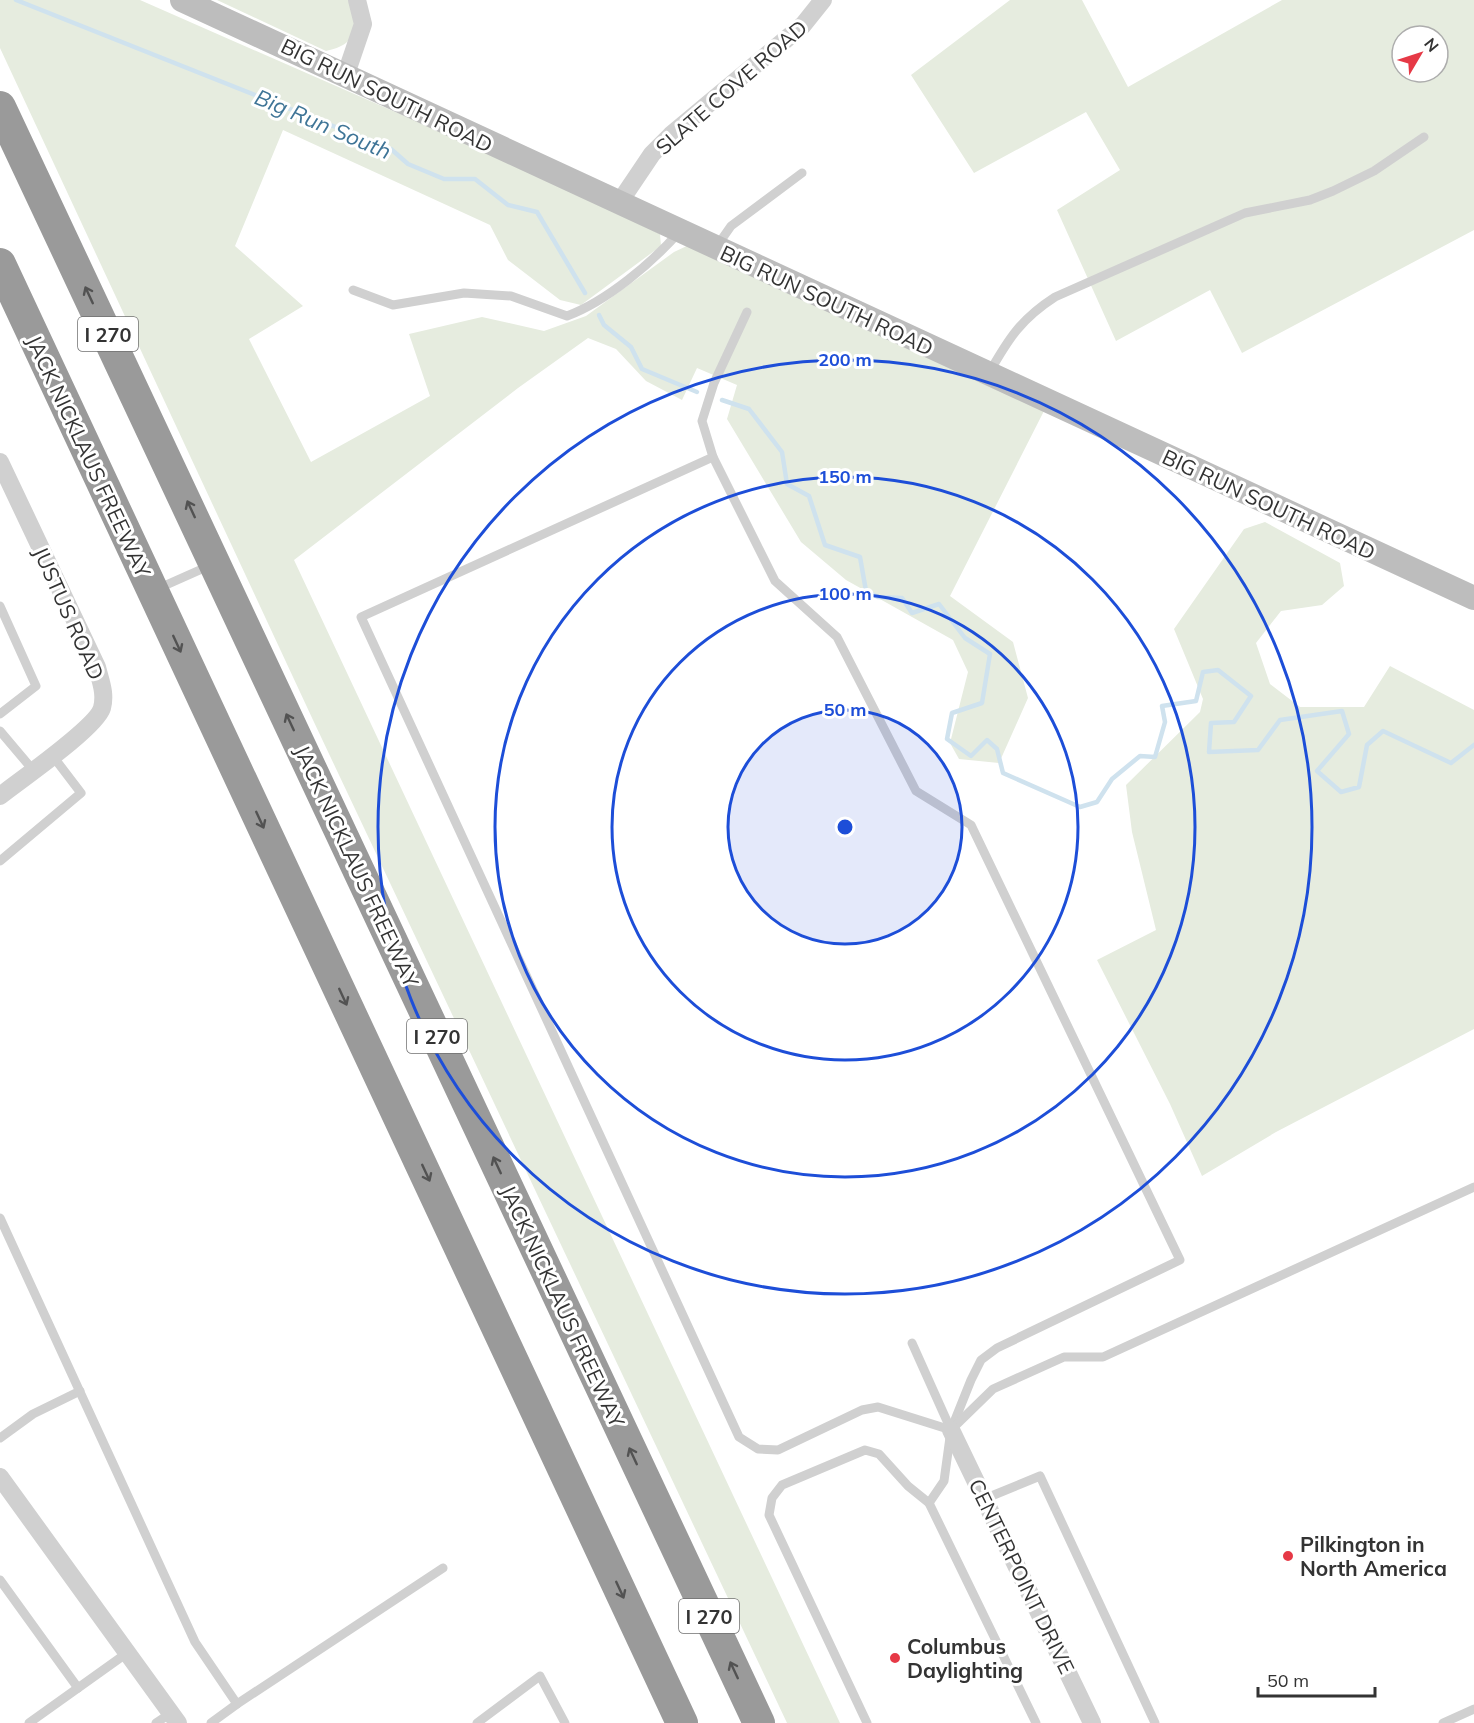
<svg xmlns="http://www.w3.org/2000/svg" width="1474" height="1723" viewBox="0 0 1474 1723" font-family="Mulish,sans-serif">
<style>
.green{fill:#e6ecdf;fill-rule:evenodd}
.lines{fill:none;stroke-linecap:round;stroke-linejoin:round}
.stream{stroke:#cfe2ee;stroke-width:4.5}
.lane{stroke:#d0d0d0;stroke-width:9}
.street{stroke:#d0d0d0;stroke-width:18}
.secondary{stroke:#bdbdbd;stroke-width:24}
.highway{stroke:#9a9a9a;stroke-width:32}
.oneway{stroke:#525252}
.ring{fill:none;stroke:#1d4ed8;stroke-width:3}
.poi-dot{fill:#e63946;stroke:#fff;stroke-width:2}
.labels{text-anchor:middle;dominant-baseline:central;stroke-width:6;stroke-linejoin:round;paint-order:stroke}
.shield{fill:#fff;stroke:#707070;stroke-width:1.5}
.shield-label{font-size:20px;font-weight:bold;fill:#333}
.street-label{font-size:21px;fill:#333;stroke:#fff}
.poi-label{font-size:21px;font-weight:bold;fill:#333;stroke:#fff;text-anchor:start}
.water-label{font-size:22px;font-style:italic;fill:#3f7597;stroke:#fff}
.centre{fill:#1d4ed8;stroke:#fff;stroke-width:3}
.ring-label{font-size:18px;text-anchor:middle;font-weight:bold;fill:#1d4ed8;stroke:#fff;stroke-width:6;stroke-linejoin:round;paint-order:stroke}
</style>
<rect width="100%" height="100%" fill="#fff"/>
<g class="green">
<polygon points="0,0 140,0 523,168 660,234 661,246 581,305 560,300 508,260 490,225 283,130 235,246 303,306 249,339 311,462 430,396 409,334 482,317 544,331 586,316 674,252 691,244 1045,409 950,596 1013,642 1028,698 999,763 959,759 950,743 968,672 953,640 846,580 801,542 727,419 737,385 697,368 682,400 646,381 616,349 588,338 518,388 294,560 840,1723 787,1723 313,720 0,48"/>
<path d="M217,0H348L358,19C352,40 348,46 326,51Z"/>
<path d="M1010,0H1082L1128,87L1282,0H1474V230L1242,353L1210,290L1116,341L1057,210L1120,170L1086,112L974,173L911,75ZM1402,36H1438V72H1402Z"/>
<polygon points="1265,522 1340,563 1344,586 1322,605 1281,611 1256,643 1270,684 1300,707 1364,707 1390,666 1474,710 1474,1029 1276,1132 1202,1176 1170,1104 1097,960 1156,930 1132,832 1126,785 1200,712 1203,699 1174,629 1244,529"/>
</g>
<g class="lines">
<g class="stream">
<polyline points="16,0 391,149 408,164 444,179 475,179 508,205 537,212 585,293"/>
<polyline points="599,315 604,325 631,347 642,369 697,392"/>
<polyline points="722,400 749,409 782,452 787,484 809,496 825,545 860,557 866,591 878,597 902,598 912,613 939,604 965,638 990,654 982,703 952,713 947,739 971,756 987,740 997,749 1003,773 1080,807 1097,802 1112,779 1140,756 1155,757 1165,722 1162,706 1196,701 1203,672 1218,670 1251,696 1234,722 1211,723 1209,752 1258,750 1280,720 1342,711 1349,734 1317,771 1341,792 1359,787 1367,745 1383,731 1451,763 1474,745"/>
</g>
<g class="lane">
<polyline points="717,246 731,226 802,173"/>
<path d="M353,290L393,305L464,293L511,296L567,316C607,301 652,263 680,231"/>
<polyline points="747,312 714,383 702,421 713,457 361,617 739,1437 758,1449 778,1450 862,1410 878,1407 951,1430"/>
<path d="M989,373C1009,338 1021,319 1055,297L1245,213L1310,200L1333,191L1374,171L1424,137"/>
<polyline points="713,457 775,581 837,637 916,791 971,825 1180,1260 997,1348 981,1360 971,1380 951,1430 944,1481 929,1503"/>
<polyline points="157,589 211,565"/>
<polyline points="0,606 36,686 0,714"/>
<polyline points="0,731 33,770"/>
<polyline points="0,861 81,793 52,755"/>
<polyline points="0,1218 195,1642 237,1704 211,1723"/>
<polyline points="912,1343 951,1430"/>
<polyline points="955,1426 993,1389 1064,1357 1103,1357 1474,1187"/>
<polyline points="0,1438 33,1414 80,1391"/>
<polyline points="984,1499 1040,1476 1155,1723"/>
<polyline points="0,1580 78,1688"/>
<polyline points="237,1704 443,1568"/>
<polyline points="29,1723 127,1653"/>
<polyline points="156,1723 171,1713"/>
<polyline points="477,1723 540,1676 565,1723"/>
<polyline points="867,1723 769,1515 772,1498 782,1485 865,1450 879,1454 908,1486 929,1503 1036,1723"/>
<polyline points="1443,1723 1474,1709"/>
</g>
<g class="street">
<polyline points="346,74 363,24 357,0"/>
<polyline points="619,203 652,154 671,135 803,25 823,0"/>
<path d="M0,462L97,667C100,680 106,693 102,708C96,728 20,780 0,796"/>
<polyline points="951,1430 1092,1723"/>
<polyline points="0,1477 178,1723"/>
</g>
<polyline class="secondary" points="182,0 1474,598"/>
<g class="highway">
<polyline points="0,107 759,1723"/>
<polyline points="0,264 682,1723"/>
</g>
</g>
<defs><path id="oneway-shaft" d="M-6 0H5M1.5-3L5.5 0L1.5 3" fill="none" stroke-width="1.6" stroke-linecap="round" stroke-linejoin="round" transform="scale(1.5)"/></defs>
<g class="oneway">
<use href="#oneway-shaft" transform="translate(89 295) rotate(-115)"/>
<use href="#oneway-shaft" transform="translate(191 509) rotate(-115)"/>
<use href="#oneway-shaft" transform="translate(177 644) rotate(65)"/>
<use href="#oneway-shaft" transform="translate(290 722) rotate(-115)"/>
<use href="#oneway-shaft" transform="translate(260 820) rotate(65)"/>
<use href="#oneway-shaft" transform="translate(343 997) rotate(65)"/>
<use href="#oneway-shaft" transform="translate(497 1165) rotate(-115)"/>
<use href="#oneway-shaft" transform="translate(426 1173) rotate(65)"/>
<use href="#oneway-shaft" transform="translate(633 1456) rotate(-115)"/>
<use href="#oneway-shaft" transform="translate(620 1590) rotate(65)"/>
<use href="#oneway-shaft" transform="translate(734 1670) rotate(-115)"/>
</g>
<circle cx="845" cy="827" r="117" fill="#1d4ed8" fill-opacity=".12"/>
<g class="ring">
<circle cx="845" cy="827" r="117"/>
<circle cx="845" cy="827" r="233"/>
<circle cx="845" cy="827" r="350"/>
<circle cx="845" cy="827" r="467"/>
</g>
<g class="poi-dot">
<circle cx="1288" cy="1556" r="6"/>
<circle cx="895" cy="1658" r="6"/>
</g>
<g class="labels">
<g class="shield">
<rect x="78" y="317" width="60" height="34" rx="4.5"/>
<rect x="407" y="1019" width="60" height="34" rx="4.5"/>
<rect x="679" y="1599" width="60" height="34" rx="4.5"/>
</g>
<g class="shield-label">
<text x="108" y="334">I 270</text>
<text x="437" y="1036">I 270</text>
<text x="709" y="1616">I 270</text>
</g>
<g class="street-label">
<text transform="translate(731 87) rotate(-41)">SLATE COVE ROAD</text>
<text transform="translate(387 95) rotate(26)">BIG RUN SOUTH ROAD</text>
<text transform="translate(827 300) rotate(25)">BIG RUN SOUTH ROAD</text>
<text transform="translate(89 456) rotate(65)">JACK NICKLAUS FREEWAY</text>
<text transform="translate(1269 504) rotate(25)">BIG RUN SOUTH ROAD</text>
<text transform="translate(69 613) rotate(66)">JUSTUS ROAD</text>
<text transform="translate(357 866) rotate(65)">JACK NICKLAUS FREEWAY</text>
<text transform="translate(563 1306) rotate(65)">JACK NICKLAUS FREEWAY</text>
<text transform="translate(1022 1576) rotate(64)">CENTERPOINT DRIVE</text>
</g>
<g class="poi-label">
<text x="1300" y="1544">Pilkington in<tspan x="1300" dy="24">North America</tspan></text>
<text x="907" y="1646">Columbus<tspan x="907" dy="24">Daylighting</tspan></text>
</g>
<g class="water-label">
<text transform="translate(323 124) rotate(23)">Big Run South</text>
</g>
</g>
<circle cx="845" cy="827" r="9" class="centre"/>
<g class="ring-label">
<text x="845" y="366">200 m</text>
<text x="845" y="483">150 m</text>
<text x="845" y="600">100 m</text>
<text x="845" y="716">50 m</text>
</g>
<g transform="translate(1420 54) rotate(51)"><circle r="28" fill="#ffffff" stroke="#adadad" stroke-width="1.5"/>
<path d="M0-4.5L10 22L0 15L-10 22Z" fill="#e63946"/>
<text y="-9" font-size="16" font-weight="bold" text-anchor="middle" fill="#333333">N</text>
</g>
<path d="M1258 1687v9h117v-9" fill="none" stroke="#333333" stroke-width="3"/>
<text x="1267" y="1687" font-size="18" fill="#333333" stroke="#ffffff" stroke-width="4.5" paint-order="stroke">50 m</text>
</svg>
